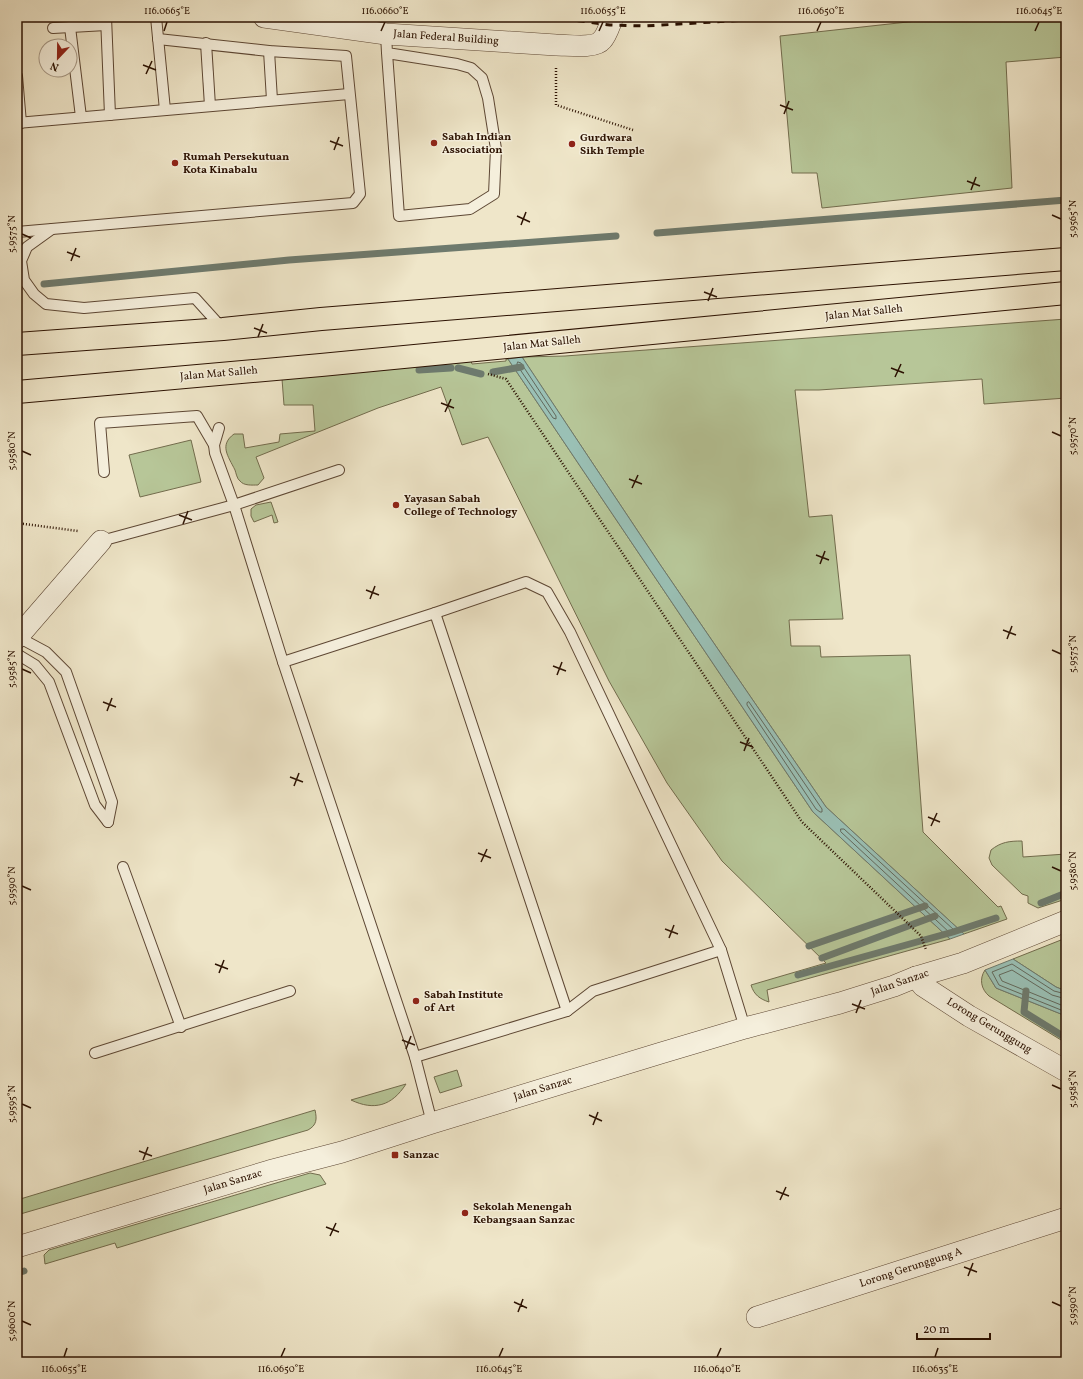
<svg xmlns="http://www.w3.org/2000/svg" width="1083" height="1379" viewBox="0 0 1083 1379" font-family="Vollkorn,serif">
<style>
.green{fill:#b7c698;stroke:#726c4d}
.water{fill:#9ac0b5;stroke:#6e7a6d}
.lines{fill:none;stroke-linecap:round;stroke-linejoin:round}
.shore{stroke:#63695c;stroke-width:1}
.stream{stroke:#6e7a6d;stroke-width:7}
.lane-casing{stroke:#5d4734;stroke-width:12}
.street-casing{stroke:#5d4734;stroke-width:22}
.primary-casing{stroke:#2c1202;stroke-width:24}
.path{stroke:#2c1202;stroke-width:2.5;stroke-dasharray:1 2;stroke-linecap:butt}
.lane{stroke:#f5efdc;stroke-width:10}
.street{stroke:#f5efdc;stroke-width:21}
.primary{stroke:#efe6c9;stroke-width:22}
.rail{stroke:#2c1202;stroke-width:3;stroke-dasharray:7 7;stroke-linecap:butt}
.ticks{fill:none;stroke:#2c1202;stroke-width:1.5}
.poi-dot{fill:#8f2418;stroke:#f5efdc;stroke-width:1.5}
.labels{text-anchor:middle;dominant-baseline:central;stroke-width:3;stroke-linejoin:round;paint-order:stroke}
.street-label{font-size:11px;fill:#2c1202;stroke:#f5efdc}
.poi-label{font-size:11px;font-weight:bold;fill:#2c1202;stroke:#f5efdc;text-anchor:start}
.neatline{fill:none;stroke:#2c1202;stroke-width:1.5}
.ticks-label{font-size:10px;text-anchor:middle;fill:#2c1202}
</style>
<rect width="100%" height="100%" fill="#efe6c9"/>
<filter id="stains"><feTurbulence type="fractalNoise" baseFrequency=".005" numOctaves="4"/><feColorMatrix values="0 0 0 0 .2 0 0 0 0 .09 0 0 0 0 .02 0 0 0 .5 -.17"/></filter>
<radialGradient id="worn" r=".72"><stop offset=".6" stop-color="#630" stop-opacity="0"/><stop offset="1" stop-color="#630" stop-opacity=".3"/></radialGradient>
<g class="green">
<polygon points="953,17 1066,17 1066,57 1006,62 1012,188 822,208 817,173 792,173 780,36"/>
<polygon points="1066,319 1066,398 984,404 982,379 819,390 795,390 809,517 832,515 843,619 789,620 791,646 820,646 821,657 910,655 923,832 998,907 1001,906 1007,919 964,934 826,807 659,563 522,357 565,356"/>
<path d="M506,359H508L813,812L950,939L767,990L769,1002C760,999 754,995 751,985L826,963L722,861L667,783L609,681L488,437L462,445L441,387L378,408L256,457L264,478L258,485C252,485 244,486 240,481C237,479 236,473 235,470C228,456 219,445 234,434H243L245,448L279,442L280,434L315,431L313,405H284L282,379L471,361L472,364L506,361Z"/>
<polygon points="191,440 201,482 140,497 129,455"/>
<polygon points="271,502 278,522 274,523 272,515 254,522 251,516 251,509 256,505"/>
<path d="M1022,841L1023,857L1066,854V899L1038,908L1028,903V896L1022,894L992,865L989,858L991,850C1001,842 1009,841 1022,841Z"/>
<polygon points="1066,938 1066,991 1056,987 1013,959"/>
<path d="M985,970L996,988L1066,1016V1043L989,996C981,989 979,979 985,970Z"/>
<polygon points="457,1070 462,1086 440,1093 434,1077"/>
<path d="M406,1084C392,1106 374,1111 351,1100Z"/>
<path d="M315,1110C317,1119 317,1125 308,1130L17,1215V1200Z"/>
<polygon points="310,1173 320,1175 326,1184 117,1248 115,1243 45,1264 44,1255 49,1250"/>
</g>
<g class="water">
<polygon points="522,357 659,563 826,807 964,934 950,939 813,812 508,359"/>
<polygon points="1013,959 1056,987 1066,991 1066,1016 996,988 985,970"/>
</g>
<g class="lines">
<g class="shore">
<polygon points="518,362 521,363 556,416 556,419 553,418 517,365"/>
<polygon points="749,702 822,809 822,812 820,812 816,809 747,705 747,703"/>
<polygon points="841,829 844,829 954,930 954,933 950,933 841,832"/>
<polyline points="1066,994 1054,991 1012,964 992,972 999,985 1066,1012"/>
<polyline points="1066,999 1052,995 1012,970 999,975 1002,981 1066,1007"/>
</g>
<g class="stream">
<polyline points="657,233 1066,200"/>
<polyline points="44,284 289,260 616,236"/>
<polyline points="458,368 481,374"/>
<polyline points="419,370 451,368"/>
<polyline points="493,372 521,367"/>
<polyline points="1041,903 1066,893"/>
<polyline points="809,946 925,906"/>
<polyline points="822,958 935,916"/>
<polyline points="798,975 953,932 996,918"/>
<polyline points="1026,991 1024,1012 1066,1038"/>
<polyline points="17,1273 24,1271"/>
</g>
<defs>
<g id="lane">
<polyline points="106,17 110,115"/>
<polyline points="156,17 165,110"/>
<polyline points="70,27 81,117"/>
<polyline points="53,28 106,25"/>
<polyline points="386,34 387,53 399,216 470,209 494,194 496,149 488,98 482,78 471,68 457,64 387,53"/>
<polyline points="206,43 210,106"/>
<polyline points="269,51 272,100"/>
<polyline points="17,76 21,123"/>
<polyline points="17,123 349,94"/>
<polyline points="52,229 27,247 21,261 24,280 34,294 46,304 84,308 195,298 223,329"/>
<polyline points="17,232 353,203 360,194 346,56 269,51 158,39"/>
<polyline points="219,428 214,445 215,453 234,505 283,662 415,1057 432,1123"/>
<polyline points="104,472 100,423 197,416 214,445"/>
<polyline points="101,541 234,505 339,470"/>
<polyline points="435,613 526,582 547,592 570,632 721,950 745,1028"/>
<polyline points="18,637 46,652 66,672 112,802 108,822"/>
<polyline points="17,654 35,665 49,682 95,805 108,822"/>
<polyline points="283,662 435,613 567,1011"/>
<polyline points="123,867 181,1027"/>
<polyline points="95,1053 290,991"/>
<polyline points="415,1057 567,1011 593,991 721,950"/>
</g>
<g id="street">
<path d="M264,17L386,34L556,45C568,45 595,49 602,40C607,35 610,24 613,17"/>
<polyline points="17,638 101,541"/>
<polyline points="916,977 923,986 969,1016 1066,1071"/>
<polyline points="17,1247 269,1171 342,1152 432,1123 661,1053 745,1028 840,1003 894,986 916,977 963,963 1066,921"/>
<polyline points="757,1317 1066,1218"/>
</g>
<g id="primary">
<polyline points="17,344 223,329 321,319 1066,259"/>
<polyline points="17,392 321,365 1066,293"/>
</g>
</defs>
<use href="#lane" class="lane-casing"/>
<use href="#street" class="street-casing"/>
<use href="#primary" class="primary-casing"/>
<g class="path">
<polyline points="556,68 556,105 633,130"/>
<polyline points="488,374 506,379 802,822 921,936 926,950"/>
<polyline points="17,523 78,531"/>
</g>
<use href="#lane" class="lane"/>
<use href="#street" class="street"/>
<use href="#primary" class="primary"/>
<polyline class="rail" points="550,17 610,25 645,26 798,17"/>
</g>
<path class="ticks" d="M164,31L167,22M381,31L385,22M599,31L603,22M817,31L821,22M1035,31L1039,22M143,65L156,70M146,74L152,61M780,105L793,110M784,114L789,101M330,141L343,146M334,150L339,137M967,181L980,186M971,190L976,177M1052,215L1061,219M517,216L530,222M521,225L526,212M22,234L31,238M67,252L80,257M71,261L76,248M704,292L717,297M708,301L713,288M254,328L267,333M258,337L263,324M891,368L904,373M895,377L901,364M441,403L454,408M445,412L451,399M1052,432L1061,436M22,451L31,455M629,479L642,484M632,488L638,475M179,515L192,520M183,524L188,511M816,555L829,560M820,564L825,551M366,590L379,595M370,599L375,586M1003,630L1016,635M1007,639L1012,626M1052,650L1061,654M553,666L566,671M22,669L31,673M557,675L562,662M103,702L116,707M107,711L112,698M740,742L753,747M744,751L749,738M290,777L303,782M294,786L299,773M928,817L940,822M931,826L937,813M478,853L491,858M481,862L487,849M1052,867L1061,871M22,886L31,890M665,929L678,934M669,938L674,925M215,964L228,969M219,973L224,960M852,1004L865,1009M856,1013L861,1000M402,1040L415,1045M406,1049L411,1036M1052,1085L1061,1089M22,1104L31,1108M589,1115L602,1121M593,1125L598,1112M139,1151L152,1156M143,1160L148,1147M776,1191L789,1196M780,1200L786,1187M326,1227L339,1232M330,1236L336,1223M964,1267L977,1272M968,1276L973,1263M514,1302L527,1308M1052,1302L1061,1306M518,1312L523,1299M22,1321L31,1325M64,1357L67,1348M281,1357L285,1348M499,1357L503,1348M717,1357L721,1348M935,1357L938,1348"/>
<g class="poi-dot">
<circle cx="434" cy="143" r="4"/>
<circle cx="572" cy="144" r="4"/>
<circle cx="175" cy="163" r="4"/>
<circle cx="396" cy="505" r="4"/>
<circle cx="416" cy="1001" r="4"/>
<rect x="391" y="1151" width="8" height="8" rx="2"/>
<circle cx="465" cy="1213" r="4"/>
</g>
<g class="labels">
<g class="street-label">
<text transform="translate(446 38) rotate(4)">Jalan Federal Building</text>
<text transform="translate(864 313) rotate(-6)">Jalan Mat Salleh</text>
<text transform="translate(542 344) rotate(-6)">Jalan Mat Salleh</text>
<text transform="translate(219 374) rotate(-5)">Jalan Mat Salleh</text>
<text transform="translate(900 983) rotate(-19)">Jalan Sanzac</text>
<text transform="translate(989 1026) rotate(31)">Lorong Gerunggung</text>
<text transform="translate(543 1089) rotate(-17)">Jalan Sanzac</text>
<text transform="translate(233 1182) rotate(-17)">Jalan Sanzac</text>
<text transform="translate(911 1268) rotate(-18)">Lorong Gerunggung A</text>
</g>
<g class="poi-label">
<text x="442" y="137">Sabah Indian<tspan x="442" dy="13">Association</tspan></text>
<text x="580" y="138">Gurdwara<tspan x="580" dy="13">Sikh Temple</tspan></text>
<text x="183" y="157">Rumah Persekutuan<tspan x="183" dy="13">Kota Kinabalu</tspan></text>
<text x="404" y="499">Yayasan Sabah<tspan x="404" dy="13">College of Technology</tspan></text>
<text x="424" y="995">Sabah Institute<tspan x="424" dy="13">of Art</tspan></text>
<text x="403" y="1155">Sanzac</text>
<text x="473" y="1207">Sekolah Menengah<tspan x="473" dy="13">Kebangsaan Sanzac</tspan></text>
</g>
</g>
<rect width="1083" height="1379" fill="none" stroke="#efe6c9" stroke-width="44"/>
<g transform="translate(58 58) rotate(202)"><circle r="19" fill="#f5efdc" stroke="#a59785"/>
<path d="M0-3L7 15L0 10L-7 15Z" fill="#8f2418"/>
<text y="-6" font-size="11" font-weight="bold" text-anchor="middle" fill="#2c1202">N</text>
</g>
<path d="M917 1333v6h73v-6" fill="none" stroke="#2c1202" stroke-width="2"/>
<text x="923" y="1333" font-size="12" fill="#2c1202" stroke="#f5efdc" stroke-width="3" paint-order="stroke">20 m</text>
<rect x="22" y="22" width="1039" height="1335" class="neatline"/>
<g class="ticks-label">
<text x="167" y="14">116.0665°E</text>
<text x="385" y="14">116.0660°E</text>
<text x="603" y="14">116.0655°E</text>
<text x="821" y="14">116.0650°E</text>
<text x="1039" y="14">116.0645°E</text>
<text transform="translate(1072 219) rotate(-90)" y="4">5.9565°N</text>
<text transform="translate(11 234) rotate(-90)" y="4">5.9575°N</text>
<text transform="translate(1072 436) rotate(-90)" y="4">5.9570°N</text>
<text transform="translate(11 451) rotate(-90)" y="4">5.9580°N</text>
<text transform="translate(1072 654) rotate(-90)" y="4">5.9575°N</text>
<text transform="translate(11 669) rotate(-90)" y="4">5.9585°N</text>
<text transform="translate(1072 871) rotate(-90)" y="4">5.9580°N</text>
<text transform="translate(11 886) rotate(-90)" y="4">5.9590°N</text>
<text transform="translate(1072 1089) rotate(-90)" y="4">5.9585°N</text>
<text transform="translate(11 1104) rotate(-90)" y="4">5.9595°N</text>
<text transform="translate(1072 1306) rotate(-90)" y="4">5.9590°N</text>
<text transform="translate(11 1321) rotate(-90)" y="4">5.9600°N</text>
<text x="64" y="1372">116.0655°E</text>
<text x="281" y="1372">116.0650°E</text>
<text x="499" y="1372">116.0645°E</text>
<text x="717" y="1372">116.0640°E</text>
<text x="935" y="1372">116.0635°E</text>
</g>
<rect width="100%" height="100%" filter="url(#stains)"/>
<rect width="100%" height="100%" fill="url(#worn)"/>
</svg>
